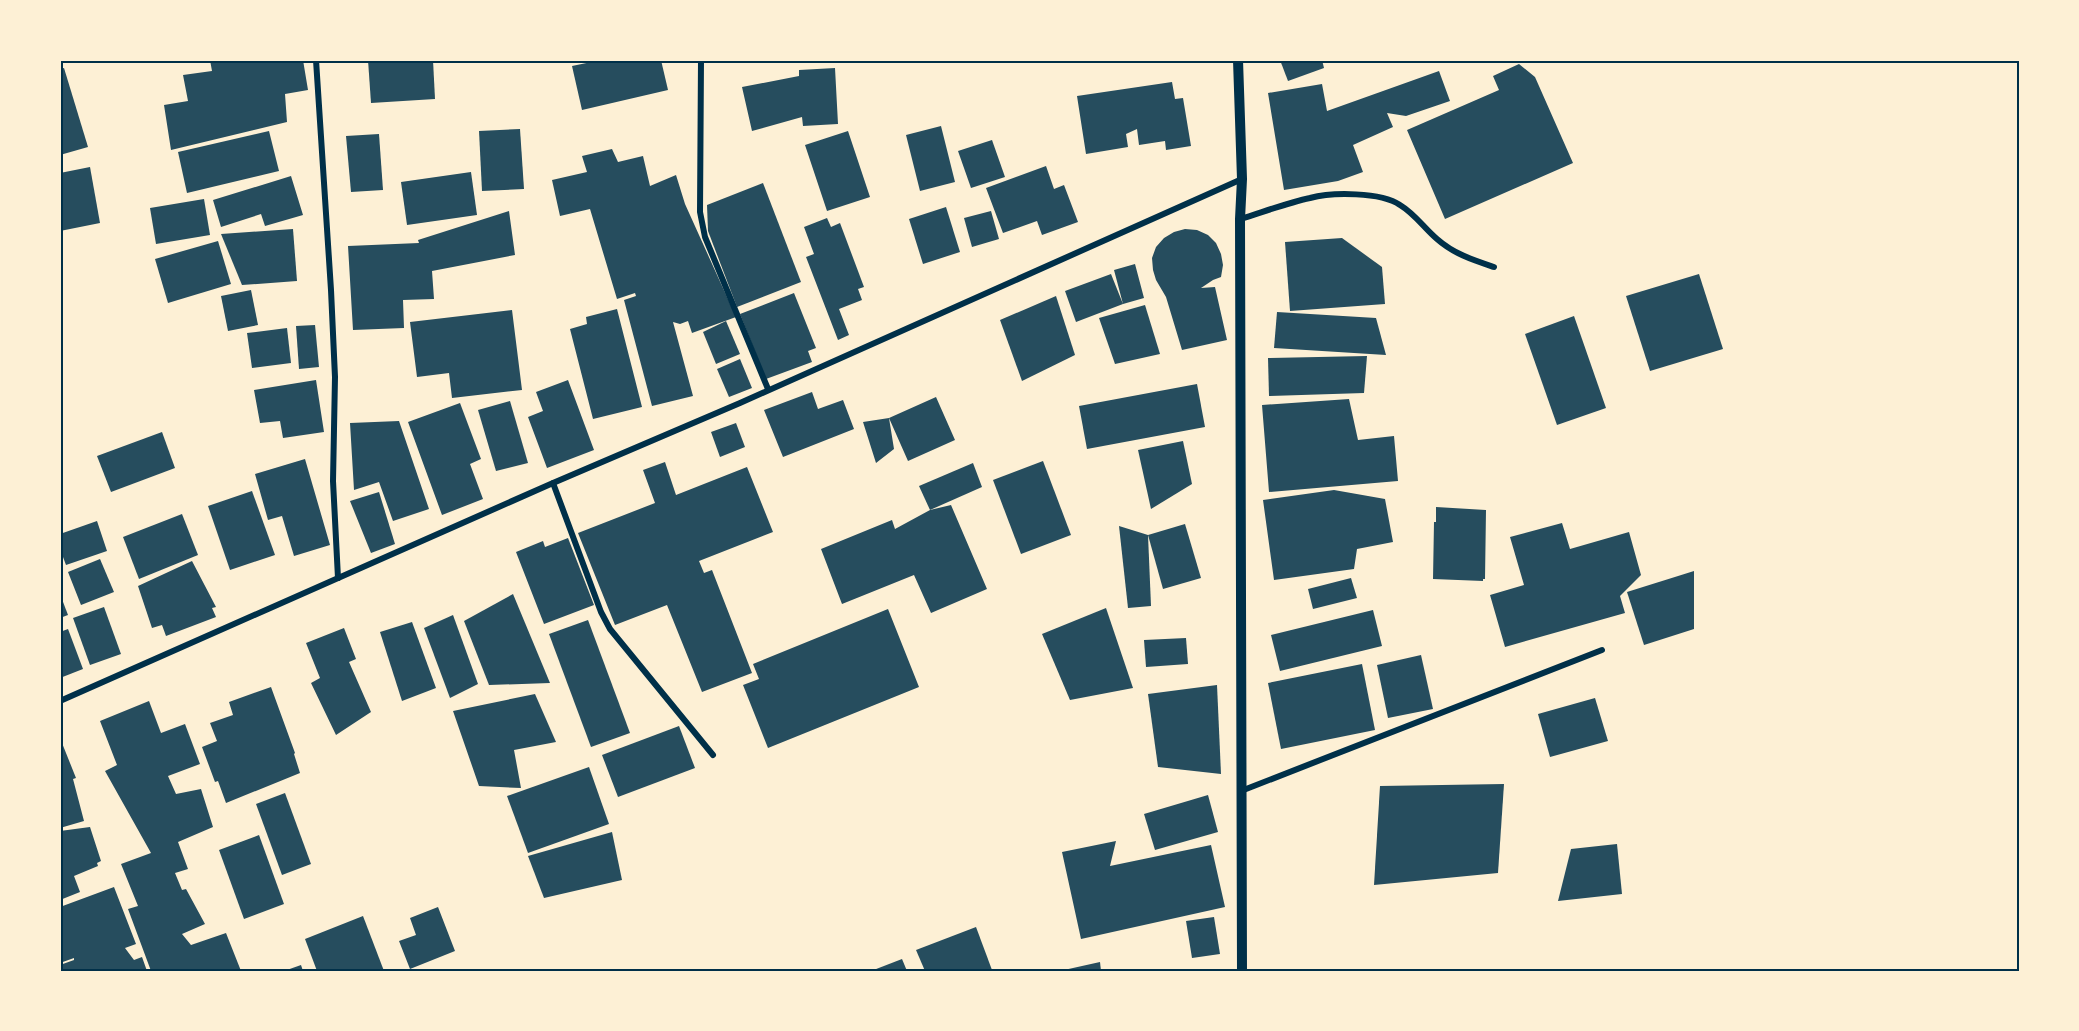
<svg xmlns="http://www.w3.org/2000/svg" width="2079" height="1031" viewBox="0 0 2079 1031" font-family="'Source Serif 4',serif">
<style>
.building{fill:#264d5e}
.lines{fill:none;stroke-linecap:round;stroke-linejoin:round}
.minor{stroke:#003049;stroke-width:6}
.tertiary{stroke:#003049;stroke-width:10}
.neatline{fill:none;stroke:#003049;stroke-width:2}
</style>
<rect width="100%" height="100%" fill="#fdf0d5"/>
<g class="building">
<polygon points="210,60 303,60 308,90 285,94 287,122 171,150 164,105 188,101 183,75 212,71"/>
<polygon points="368,60 433,60 435,99 371,103"/>
<polygon points="601,60 661,60 668,90 582,110 572,66"/>
<polygon points="1280,60 1322,60 1324,68 1288,81"/>
<polygon points="1519,64 1535,77 1573,163 1445,219 1407,130 1499,90 1493,76"/>
<polygon points="64,68 88,147 60,155 60,69"/>
<polygon points="835,68 838,124 803,126 802,117 752,131 742,87 799,76 799,70"/>
<polygon points="1439,71 1450,101 1406,116 1387,113 1393,127 1353,145 1363,172 1338,181 1284,190 1268,93 1322,84 1327,111"/>
<polygon points="1172,82 1175,99 1183,98 1191,146 1166,150 1165,141 1139,145 1137,129 1126,134 1128,147 1086,154 1077,96"/>
<polygon points="941,126 955,182 920,191 906,135"/>
<polygon points="520,129 524,189 482,191 479,131"/>
<polygon points="269,131 279,171 187,193 178,152"/>
<polygon points="848,131 870,197 827,211 805,145"/>
<polygon points="379,134 383,190 351,192 346,136"/>
<polygon points="992,140 1005,177 971,188 958,151"/>
<polygon points="612,149 618,162 643,156 650,186 676,175 685,204 736,317 692,333 688,321 680,324 673,322 693,396 652,406 624,300 636,296 635,293 617,299 590,209 560,216 552,180 587,172 582,156"/>
<polygon points="1046,166 1054,189 1064,185 1078,222 1042,235 1037,221 1003,233 986,188"/>
<polygon points="90,167 100,223 60,231 60,173"/>
<polygon points="471,172 477,215 407,225 401,182"/>
<polygon points="291,176 303,215 265,226 261,214 221,227 213,200"/>
<polygon points="763,183 801,282 737,307 708,231 707,205"/>
<polygon points="204,199 210,235 156,244 150,208"/>
<polygon points="946,207 960,252 923,264 909,219"/>
<polygon points="509,211 515,255 432,271 434,299 403,300 404,328 353,330 348,246 419,243 418,240"/>
<polygon points="991,211 999,239 972,247 964,218"/>
<polygon points="827,218 831,227 840,223 864,287 858,289 862,300 839,309 849,335 838,340 806,257 814,254 804,227"/>
<polygon points="293,229 297,281 242,285 221,234"/>
<polygon points="1185,229 1197,230 1208,235 1216,243 1221,254 1223,265 1221,277 1213,280 1201,288 1215,287 1227,340 1182,350 1166,297 1156,280 1153,270 1152,258 1156,247 1164,238 1174,232"/>
<polygon points="1342,238 1382,267 1385,304 1290,311 1285,242"/>
<polygon points="218,241 231,284 168,303 155,259"/>
<polygon points="1135,264 1144,298 1123,304 1076,322 1065,291 1111,274 1123,304 1114,270"/>
<polygon points="1699,274 1723,349 1650,371 1626,296"/>
<polygon points="251,290 258,325 228,331 221,296"/>
<polygon points="794,293 816,348 808,351 812,362 766,379 740,314"/>
<polygon points="1056,296 1075,355 1022,381 1000,320"/>
<polygon points="1145,305 1160,354 1115,364 1099,318"/>
<polygon points="617,309 642,407 593,419 570,329 587,324 586,317"/>
<polygon points="512,310 522,390 452,398 449,373 417,377 410,322"/>
<polygon points="1277,312 1376,318 1386,355 1274,348"/>
<polygon points="1574,316 1606,408 1557,425 1525,334"/>
<polygon points="726,321 740,354 716,364 703,332"/>
<polygon points="315,325 319,367 299,369 296,326"/>
<polygon points="287,328 291,363 252,368 247,333"/>
<polygon points="1367,356 1364,393 1269,396 1268,358"/>
<polygon points="740,359 752,388 729,397 717,369"/>
<polygon points="316,380 324,432 283,438 280,421 260,423 254,390"/>
<polygon points="568,380 594,450 547,468 528,417 543,411 536,392"/>
<polygon points="1197,384 1205,427 1087,449 1079,406"/>
<polygon points="812,392 818,409 843,400 854,429 783,457 764,410"/>
<polygon points="936,397 955,440 908,461 889,418 894,449 876,463 863,422 889,418"/>
<polygon points="1349,399 1358,440 1394,436 1398,481 1269,492 1262,405"/>
<polygon points="510,401 528,463 496,471 478,410"/>
<polygon points="460,403 481,459 470,464 483,499 442,515 408,422"/>
<polygon points="399,421 429,509 393,521 379,482 354,490 350,423"/>
<polygon points="736,423 745,447 720,457 711,432"/>
<polygon points="162,432 175,468 111,492 97,456"/>
<polygon points="1183,441 1192,484 1151,509 1138,450"/>
<polygon points="305,459 330,545 294,556 282,516 268,520 255,474"/>
<polygon points="1043,461 1071,535 1021,554 993,480"/>
<polygon points="665,462 676,495 747,467 773,532 699,561 704,573 712,570 752,673 702,692 667,605 615,625 578,533 655,503 643,470"/>
<polygon points="973,463 982,487 930,510 919,486"/>
<polygon points="1334,490 1385,499 1393,542 1357,549 1354,569 1274,580 1263,500"/>
<polygon points="252,491 275,555 230,570 208,506"/>
<polygon points="379,492 395,544 371,553 350,501"/>
<polygon points="951,505 987,589 931,613 914,575 842,604 821,549 892,520 895,529 930,510"/>
<polygon points="1436,507 1486,510 1485,579 1483,579 1483,581 1433,579 1434,522 1436,522"/>
<polygon points="182,514 198,555 139,579 123,537"/>
<polygon points="97,521 107,551 66,565 60,549 60,534"/>
<polygon points="1562,523 1570,549 1629,532 1641,575 1620,596 1625,613 1505,647 1490,595 1524,585 1510,537"/>
<polygon points="1185,524 1201,578 1163,589 1148,535"/>
<polygon points="1119,526 1148,535 1151,606 1128,608"/>
<polygon points="568,538 594,605 544,624 516,552 543,541 545,547"/>
<polygon points="100,559 114,592 81,605 68,572"/>
<polygon points="192,561 216,607 212,608 216,617 166,636 162,625 152,628 138,586"/>
<polygon points="1694,571 1694,629 1644,645 1627,592"/>
<polygon points="1351,578 1357,598 1313,609 1308,589"/>
<polygon points="60,594 68,615 60,618"/>
<polygon points="513,594 550,683 489,685 464,621"/>
<polygon points="104,607 121,654 90,665 73,618"/>
<polygon points="1106,608 1133,688 1070,700 1042,634"/>
<polygon points="888,609 919,687 768,748 743,685 759,679 753,664"/>
<polygon points="1373,610 1382,646 1280,671 1271,635"/>
<polygon points="453,615 478,684 450,698 424,628"/>
<polygon points="588,620 630,733 591,747 549,634"/>
<polygon points="412,622 436,688 402,701 380,632"/>
<polygon points="344,628 356,659 349,662 371,712 336,735 311,683 320,678 306,643"/>
<polygon points="68,629 83,669 60,678 60,632"/>
<polygon points="1186,638 1188,664 1146,667 1144,640"/>
<polygon points="1421,655 1433,709 1388,718 1377,665"/>
<polygon points="1362,664 1375,730 1281,749 1268,683"/>
<polygon points="1217,685 1221,774 1158,767 1148,694"/>
<polygon points="271,687 295,753 294,754 300,773 226,803 218,781 215,782 202,747 217,741 210,723 233,715 229,702"/>
<polygon points="535,694 556,742 514,750 521,788 479,786 453,711"/>
<polygon points="1595,698 1608,741 1550,757 1538,714"/>
<polygon points="149,701 161,733 185,724 200,764 168,776 176,794 201,789 213,827 178,842 188,869 175,873 182,890 186,889 205,924 182,934 191,945 226,933 241,971 151,971 128,909 138,906 121,864 151,853 105,771 117,765 100,721"/>
<polygon points="679,726 695,768 618,797 602,755"/>
<polygon points="60,738 76,778 73,779 84,821 60,828"/>
<polygon points="589,767 609,824 528,853 507,796"/>
<polygon points="1504,784 1498,873 1374,885 1380,786"/>
<polygon points="285,793 311,864 282,875 256,804"/>
<polygon points="1208,795 1218,832 1155,850 1144,814"/>
<polygon points="90,827 101,861 97,863 98,866 74,876 80,892 60,900 60,831"/>
<polygon points="612,832 622,880 544,898 528,856"/>
<polygon points="259,835 284,904 244,919 219,850"/>
<polygon points="1116,841 1110,866 1211,845 1225,907 1081,939 1062,852"/>
<polygon points="1617,844 1622,894 1558,901 1571,849"/>
<polygon points="114,887 136,944 125,948 134,960 142,957 147,971 60,971 60,965 74,960 74,958 60,963 60,907"/>
<polygon points="438,907 455,951 410,969 399,941 416,935 410,918"/>
<polygon points="363,916 384,971 317,971 305,939"/>
<polygon points="1214,917 1220,954 1192,958 1186,921"/>
<polygon points="976,927 992,970 925,971 916,950"/>
<polygon points="902,959 907,971 871,971"/>
<polygon points="1100,962 1101,971 1064,971 1064,970"/>
<polygon points="301,965 303,971 284,971"/>
</g>
<g class="lines">
<g class="minor">
<polyline points="316,60 331,290 335,377 333,481 338,578"/>
<polyline points="701,60 700,212 705,237 768,389"/>
<path d="M1240,219C1263,212 1287,203 1310,198C1332,192 1381,192 1400,205C1415,214 1424,228 1437,239C1454,254 1473,260 1494,267"/>
<polyline points="553,483 601,612 610,629 713,755"/>
<polyline points="60,701 553,483 740,403 1242,179"/>
<polyline points="1241,791 1602,650"/>
</g>
<polyline class="tertiary" points="1238,60 1242,179 1240,219 1242,971"/>
</g>
<rect width="2079" height="1031" fill="none" stroke="#fdf0d5" stroke-width="123"/>
<rect x="62" y="62" width="1956" height="908" class="neatline"/>
</svg>
